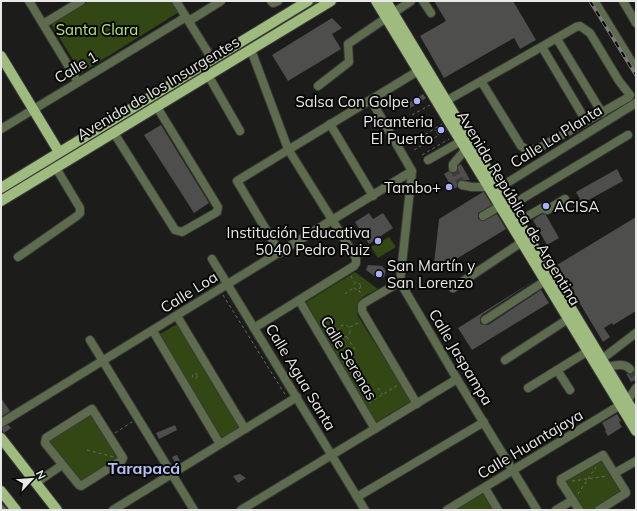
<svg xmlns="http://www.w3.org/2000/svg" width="637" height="511" viewBox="0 0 637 511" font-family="Mulish,sans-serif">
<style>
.green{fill:#324713}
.building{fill:#4e4f4d}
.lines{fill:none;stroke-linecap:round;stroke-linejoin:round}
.minor-tunnel{stroke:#3b3c3a;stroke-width:8;stroke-dasharray:8 4;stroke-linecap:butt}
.minor-casing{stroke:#393a38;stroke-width:10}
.major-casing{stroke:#393a38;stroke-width:12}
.path{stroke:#686967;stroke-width:1;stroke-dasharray:3 3;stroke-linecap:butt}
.minor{stroke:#5e6b4f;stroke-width:8}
.major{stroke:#9fbb80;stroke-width:10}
.rail-casing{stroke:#7a7b79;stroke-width:3.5}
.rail{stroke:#070706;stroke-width:2;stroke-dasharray:6;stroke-linecap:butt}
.poi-dot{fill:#a8b0fc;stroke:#070706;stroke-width:1.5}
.labels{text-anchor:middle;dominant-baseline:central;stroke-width:4;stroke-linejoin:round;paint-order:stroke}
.park-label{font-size:15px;fill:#b8e384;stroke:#070706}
.street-label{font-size:15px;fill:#e8e9e7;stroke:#070706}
.poi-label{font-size:15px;fill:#e8e9e7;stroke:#070706;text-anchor:end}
.neighbourhood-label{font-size:16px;font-weight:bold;fill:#b8c0f8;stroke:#070706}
</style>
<rect width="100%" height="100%" fill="#1c1d1b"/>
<g class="green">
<polygon points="89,1 173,1 179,12 81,73 51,24"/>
<polygon points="315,1 324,1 246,48 245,44"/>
<polygon points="243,45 245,49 1,198 1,192"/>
<polygon points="389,237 396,247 378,258 371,247"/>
<path d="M355,272L378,289C366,296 353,298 358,316L411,401L375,423L306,302Z"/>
<polygon points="177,324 239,428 221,439 160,334"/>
<polygon points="93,414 120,457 82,482 46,442"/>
<polygon points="602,458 623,494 597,510 581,510 564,481"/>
<polygon points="485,493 495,510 456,510"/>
</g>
<g class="building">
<polygon points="434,1 513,1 536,40 520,49 514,38 444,78 420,36 446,21"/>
<polygon points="332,18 342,28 332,34 341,49 288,81 272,55"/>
<polygon points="423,94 426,98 410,108 408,103"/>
<polygon points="161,125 209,203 194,213 144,135"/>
<polygon points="443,125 447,130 438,135 435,130"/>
<polygon points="461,164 470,180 460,180 457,184 457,187 453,189 444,174 449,171 453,173 455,173 458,170 458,166"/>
<polygon points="617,169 623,181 574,208 572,203 580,199 576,192"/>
<polygon points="483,192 484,192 492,205 478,213 478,219 483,221 497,214 506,229 433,273 439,219"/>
<polygon points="369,213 373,219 383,213 393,228 369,244 355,222"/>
<polygon points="542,214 546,215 559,238 547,245 533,220"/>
<polygon points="636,217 636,311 613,325 612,323 604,328 610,337 603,342 557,265"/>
<polygon points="368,265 382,266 386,271 384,277 377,278 366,270"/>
<polygon points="535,280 482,315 480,318 480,323 483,325 488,325 541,290 549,303 472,350 458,328"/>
<polygon points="636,365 636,380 631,382 626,373 629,374 634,373 635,370 635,366"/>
<polygon points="1,398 10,411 1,417"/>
<polygon points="617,414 621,421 619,422 622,427 608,436 605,431 606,430 602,423"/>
<polygon points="8,425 11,428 4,433 1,428"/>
<polygon points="175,425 177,430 159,439 156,433"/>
<polygon points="177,455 180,461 176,465 172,457"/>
<polygon points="240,474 246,478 238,483 233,476"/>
</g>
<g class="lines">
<g class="minor-tunnel">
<polyline points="453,168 462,185"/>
<polyline points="630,369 636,379"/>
</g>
<defs>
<g id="minor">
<polyline points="29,1 78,82"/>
<polyline points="176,1 212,59"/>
<polyline points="271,1 273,3 278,1"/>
<polyline points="423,1 431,13"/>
<polyline points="623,1 636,23"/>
<polyline points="595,2 636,69"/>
<polyline points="189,21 221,1"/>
<polyline points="43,24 81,1"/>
<polyline points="557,39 602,113"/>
<polyline points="542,47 586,121"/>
<polyline points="251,50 288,149 356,258 356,263 354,266 254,328"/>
<polyline points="208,75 240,131"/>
<polyline points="318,86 349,62 348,44 411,1"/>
<polyline points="371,100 412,171 400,282 457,379 537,510"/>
<path d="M446,101C490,76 533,52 576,27L580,26L590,33L619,81L630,95L629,97L541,147C533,151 528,151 521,146L481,81"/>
<polyline points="330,124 373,196"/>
<polyline points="1,129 186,17"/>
<polyline points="114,133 175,230 182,232 217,212 218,207 157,107"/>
<polyline points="428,160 465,139"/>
<polyline points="453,168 453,164 466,149"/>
<polyline points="462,185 472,187 489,187"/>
<polyline points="494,191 636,103"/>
<polyline points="510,206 628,135"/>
<polyline points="483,216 500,206"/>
<polyline points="519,221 542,208 547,210 565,199"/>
<polyline points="280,253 237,181 423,68"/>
<polyline points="18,257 77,216 80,213 80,208 56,168"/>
<polyline points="212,259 365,510"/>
<polyline points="400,282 364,303 362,305 362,311 417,404"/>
<polyline points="453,288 522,242"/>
<polyline points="299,300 375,429"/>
<polyline points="177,316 245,429"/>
<polyline points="485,320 545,281"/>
<polyline points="153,331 220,444"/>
<polyline points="90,340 194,510"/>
<polyline points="505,360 568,319"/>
<polyline points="598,362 636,333"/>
<path d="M606,367C614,366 624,362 630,369"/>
<polyline points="557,370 570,390"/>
<polyline points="528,388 588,351"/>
<polygon points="92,409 123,458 122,460 81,486 79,485 45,443 46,438"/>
<polyline points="1,423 412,171"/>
<polyline points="615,473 636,461"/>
<polyline points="36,483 62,465"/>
<polyline points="485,488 498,510"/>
<polyline points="357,497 484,422"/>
<polyline points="1,509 2,510"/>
<polyline points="113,510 297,397"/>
<polyline points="241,510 457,379"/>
<polyline points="447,510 627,401 636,388"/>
<polyline points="556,510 573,500"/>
<polyline points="579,510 561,482 561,479 603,455 626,492 626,493 599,510"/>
</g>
<g id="major">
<polyline points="376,1 636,431"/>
<polyline points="386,1 636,416"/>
<polyline points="1,56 59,152"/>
<polyline points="1,188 308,1"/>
<polyline points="1,201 331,1"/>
<polyline points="1,438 57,510"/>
<polyline points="1,491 16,510"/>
</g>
</defs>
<use href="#minor" class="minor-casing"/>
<use href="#major" class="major-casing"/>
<g class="path">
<polyline points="412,115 430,105"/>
<polyline points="415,141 442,124"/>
<polyline points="414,150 446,131"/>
<polyline points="422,155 449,139"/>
<polyline points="351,276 354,282"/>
<circle cx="357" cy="286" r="3.5"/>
<polyline points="359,290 362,296"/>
<polyline points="345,294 353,288"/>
<polyline points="223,295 286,396"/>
<circle cx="344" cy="331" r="6"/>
<polyline points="350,327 360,322"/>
<polyline points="347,337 356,351"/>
<polyline points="330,339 338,335"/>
<circle cx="195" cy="376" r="2.5"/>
<polyline points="352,378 359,375"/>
<polyline points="378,388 382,394"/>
<polyline points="369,403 398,385"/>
<polyline points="115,433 132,422"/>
<polyline points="87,450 114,457"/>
<polyline points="572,481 607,476"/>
<polyline points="578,494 596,467"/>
</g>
<use href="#minor" class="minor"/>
<use href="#major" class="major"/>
<defs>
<polyline id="rail" points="590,1 636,75"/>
</defs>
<use href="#rail" class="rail-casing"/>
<use href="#rail" class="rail"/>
</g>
<g class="poi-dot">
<circle cx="417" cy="101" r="4"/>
<circle cx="441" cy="130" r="4"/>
<circle cx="449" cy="187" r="4"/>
<circle cx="546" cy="206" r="4"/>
<circle cx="378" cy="241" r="4"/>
<circle cx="379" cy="274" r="4"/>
</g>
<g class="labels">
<g class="park-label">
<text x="97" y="29">Santa Clara</text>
</g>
<g class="street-label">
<text transform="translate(76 67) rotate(-31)">Calle 1</text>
<text transform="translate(158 88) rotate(-31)">Avenida de los Insurgentes</text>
<text transform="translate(556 136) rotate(-32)">Calle La Planta</text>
<text transform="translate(519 208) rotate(59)">Avenida República de Argentina</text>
<text transform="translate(189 292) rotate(-32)">Calle Loa</text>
<text transform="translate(461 357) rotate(59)">Calle Jaspampa</text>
<text transform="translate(349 358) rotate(59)">Calle Serenas</text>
<text transform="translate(301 377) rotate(59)">Calle Agua Santa</text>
<text transform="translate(530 444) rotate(-31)">Calle Huantajaya</text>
</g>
<g class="poi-label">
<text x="409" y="101">Salsa Con Golpe</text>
<text x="433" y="121">Picanteria<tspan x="433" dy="17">El Puerto</tspan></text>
<text x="441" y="187">Tambo+</text>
<text x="554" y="206" text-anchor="start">ACISA</text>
<text x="370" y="232">Institución Educativa<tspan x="370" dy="17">5040 Pedro Ruiz</tspan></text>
<text x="387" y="265" text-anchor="start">San Martín y<tspan x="387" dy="17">San Lorenzo</tspan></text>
</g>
<g class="neighbourhood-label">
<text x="144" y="468">Tarapacá</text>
</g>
</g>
<rect width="637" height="511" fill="none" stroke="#e8e9e7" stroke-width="4"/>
<g transform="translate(32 479) rotate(64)" stroke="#070706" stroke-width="3" paint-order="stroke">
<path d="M0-3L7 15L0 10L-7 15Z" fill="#e8e9e7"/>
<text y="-6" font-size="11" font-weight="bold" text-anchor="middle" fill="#e8e9e7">N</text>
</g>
</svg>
